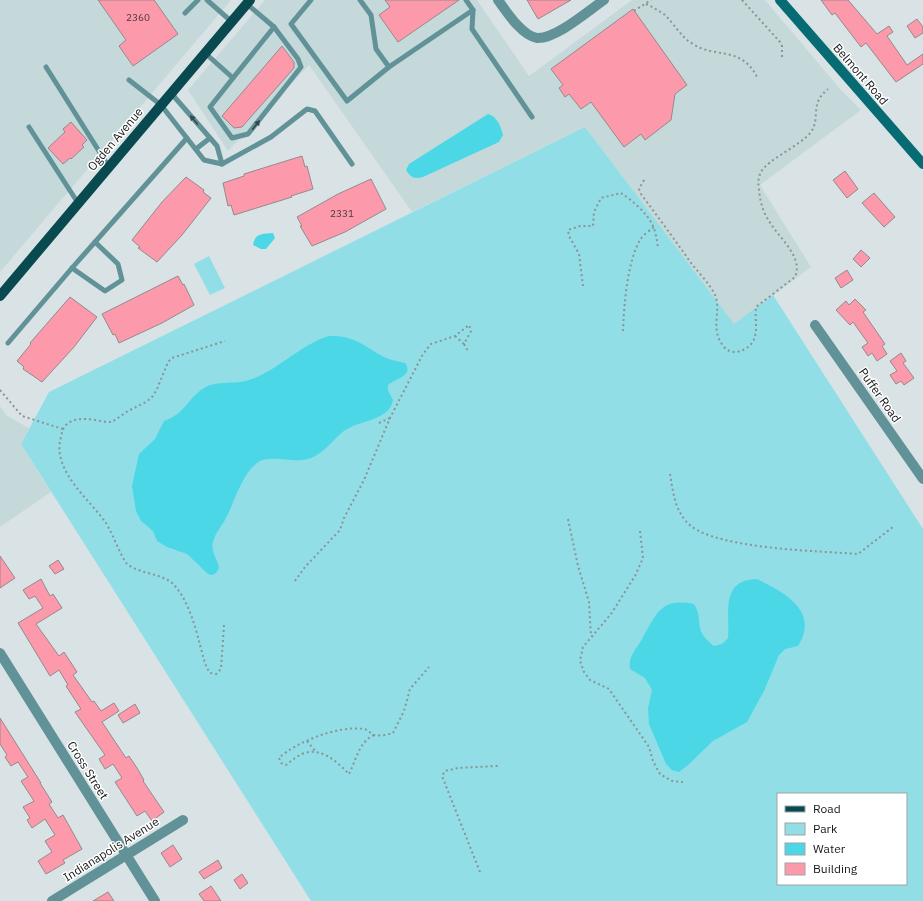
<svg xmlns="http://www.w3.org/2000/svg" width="923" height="901" viewBox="0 0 923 901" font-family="'IBM Plex Sans',sans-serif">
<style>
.built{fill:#c5d9db}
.green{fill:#91dee7;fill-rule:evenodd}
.water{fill:#4cd7e6}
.building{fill:#fc9aab;stroke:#938a8b}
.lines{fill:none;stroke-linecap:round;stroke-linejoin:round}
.path{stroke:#8b9394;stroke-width:2;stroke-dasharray:2 3;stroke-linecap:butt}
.lane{stroke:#619298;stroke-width:5}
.street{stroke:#619298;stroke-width:10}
.secondary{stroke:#076b74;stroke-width:10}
.primary{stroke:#094a50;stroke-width:10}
.oneway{fill:#33494c}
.labels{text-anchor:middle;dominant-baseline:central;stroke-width:3;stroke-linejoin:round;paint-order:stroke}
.number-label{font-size:10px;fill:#4f393e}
.street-label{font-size:12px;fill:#151919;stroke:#fff}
</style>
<rect width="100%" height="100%" fill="#d9e3e5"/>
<g class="built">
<polygon points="0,0 231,0 0,272"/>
<polygon points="265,0 477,0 529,76 632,0 765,0 841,90 861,110 760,185 811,267 734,325 585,127 412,212 309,65 228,151 188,90"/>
<polygon points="0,406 7,416 29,428 21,444 51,492 0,527"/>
</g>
<g class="green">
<path d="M585,127L734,324L773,295L923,529V901H311L21,444L49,392ZM778,794H906V884H778Z"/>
<polygon points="209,256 225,288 210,295 194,264"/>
</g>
<g class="water">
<path d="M488,114C497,116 501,127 503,135L499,142L423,177C414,179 411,178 406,170L409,164Z"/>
<path d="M273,233L275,238L266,249H261L253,245C255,233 262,234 273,233Z"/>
<path d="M329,336C354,335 364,346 384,357C390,360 398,361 405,363C414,376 396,378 388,385V390L393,400C390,419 364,420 349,428C335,435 327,452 311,458C295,464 279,456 263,460C245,465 234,503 226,518C222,526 215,533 213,542C210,550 218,560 219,568L216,573L212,575L208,574L187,554L167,547L157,541L153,531L141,521L136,511L132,486L139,454L155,439L164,421C185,414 187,399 204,388C217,380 234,385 249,380C278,371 299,345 329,336Z"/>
<path d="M757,579C784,592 820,611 798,646L785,649L779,655L764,691L747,722L713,741L688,765L679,772L672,770L666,764L649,724L648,708L652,690L645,678L630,669C628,656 636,650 642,639C656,615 660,597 694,604C705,622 691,628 714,646L722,644L728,638C730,612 720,580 757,579Z"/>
</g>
<g class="building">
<polygon points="98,0 154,0 178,34 133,66 119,46 126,40"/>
<polygon points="385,0 459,0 398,42 379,15 390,7"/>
<polygon points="527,0 571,0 538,19"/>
<polygon points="821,0 848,0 877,34 889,26 893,32 887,36 907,65 923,54 923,64 896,82 866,43 861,47 835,13 832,15"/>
<polygon points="633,9 687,85 675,94 671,120 645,140 641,134 624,147 591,102 581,109 569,94 565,97 559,88 563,85 551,69"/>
<polygon points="917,19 923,27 923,33 915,38 907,26"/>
<polygon points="282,46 294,62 294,68 242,127 234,128 222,116"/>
<polygon points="71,122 87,140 82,145 84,147 71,159 70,158 63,164 48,148 65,132 63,129"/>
<polygon points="302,156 305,167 307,166 313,189 291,196 292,197 234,215 231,205 228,206 223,183 244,176 244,174"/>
<polygon points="845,171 858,189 847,198 833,180"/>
<polygon points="186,177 204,190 203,192 211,198 182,235 157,262 138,248 140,247 132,240 162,202"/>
<polygon points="371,179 386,209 345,232 312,246 300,226 302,226 297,217 338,194"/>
<polygon points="874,193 895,217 884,227 862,203"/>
<polygon points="861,250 870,258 861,267 853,259"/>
<polygon points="847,270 853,280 841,288 835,278"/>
<polygon points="178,276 183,285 184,284 194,305 162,323 119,343 115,334 113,335 102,314"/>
<polygon points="70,297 97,317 74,347 42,382 23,369 24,367 17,361 31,344 30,343"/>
<polygon points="855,299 866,310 863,312 885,344 882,346 887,354 877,361 872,353 868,356 862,347 868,343 853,322 850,325 836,310 846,301 849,305"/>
<polygon points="901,353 906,361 903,363 914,378 904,385 901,381 896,384 890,375 897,371 890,361"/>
<polygon points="0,556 15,578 0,588"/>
<polygon points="58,560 64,569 55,574 49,566"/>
<polygon points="41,579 50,596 53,594 62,608 36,624 59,656 64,652 77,672 73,675 92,702 94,701 101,711 114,703 119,711 102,722 126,758 129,756 137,768 144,780 143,781 164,812 152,821 145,811 137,816 115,782 122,778 113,764 105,769 99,759 105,755 75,712 81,709 66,686 68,685 59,670 50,676 18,623 43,608 35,596 29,599 23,590"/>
<polygon points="135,704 140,713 123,723 118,715"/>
<polygon points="0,718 41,783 40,783 52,802 49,804 58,818 63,815 82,849 63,860 65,863 46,874 38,861 52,852 45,841 55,835 45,819 32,828 27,820 30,818 23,807 34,801 21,781 28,777 18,762 11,766 5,757 7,755 0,744"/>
<polygon points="173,845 182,859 170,867 161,853"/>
<polygon points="218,860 222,868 204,879 199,872"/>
<polygon points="242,874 248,883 240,889 234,880"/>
<polygon points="211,886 221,901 204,901 199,894"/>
<polygon points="108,892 114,901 93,901"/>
</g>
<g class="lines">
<g class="path">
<polyline points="742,0 780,42 782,46 782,57"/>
<path d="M646,4C653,7 659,11 665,15C675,25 681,37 693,44C716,59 742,45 758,79"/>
<polyline points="634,11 651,0"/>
<path d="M644,180L639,189L641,194C658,217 675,240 691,263C699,273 709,283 715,295C722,311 709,329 724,347C729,353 737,353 743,350C762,341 754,323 756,307L795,277C804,257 778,237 769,221C763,212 760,201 759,190C758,183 758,178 761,172C768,159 800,146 811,132C821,117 809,104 828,89"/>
<path d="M583,286L579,254L569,236L568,230L580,226H593L594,212L601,198L621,193C632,200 648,214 653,226C656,233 657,241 658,248"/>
<path d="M623,331C624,305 627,263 640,240C643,235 650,230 654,227"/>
<polyline points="455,336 464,344"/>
<polyline points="0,390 22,416 63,429"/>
<polyline points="379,423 390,418"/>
<path d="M670,474C673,492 675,513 691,526C720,549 819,551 858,554L893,527"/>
<polyline points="568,519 578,566 589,602 591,636"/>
<polyline points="640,531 643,558 635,576 611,614 583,647 580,661 584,672 590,680 609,689 649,747 653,761 660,774 672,781 683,782"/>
<polyline points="295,581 305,567 340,530 344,518 364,480 390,418 423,354 431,344 455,336 469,325 471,331 464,344 468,351"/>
<path d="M224,625L221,669L216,674L210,673C204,664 203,655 200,645C195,625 187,597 172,583C160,573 140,574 127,564C118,551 114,536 106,523C90,500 51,470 61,437C62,431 64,425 70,422C83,415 98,422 112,422L128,411L146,402L153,396L157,389L168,362L172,358L225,341"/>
<path d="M374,735C359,742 356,760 349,774C337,762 321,746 302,754C296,757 291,761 286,765L281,763L279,758C296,742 339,725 363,729C367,729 370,733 374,735C380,736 387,735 393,733L404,711L410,689L429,667"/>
<polyline points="307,741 316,752"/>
<polyline points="480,872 442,776 445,771 458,768 498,766"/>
</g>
<g class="lane">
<polyline points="207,0 232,22"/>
<polyline points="311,0 291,24 347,101 389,67"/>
<polyline points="360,0 371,15 376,49 389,67 473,10 466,0"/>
<polyline points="473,10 472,29 532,117"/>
<polyline points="185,13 198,0"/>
<polyline points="205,53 233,78 274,27 247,4"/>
<polyline points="46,67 109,167"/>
<polyline points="233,78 210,107 232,138 248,134 301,67 298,59 274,27"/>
<polyline points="129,80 161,105 204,160 222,164 271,137 307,109 315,111 352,164"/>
<polyline points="171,93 217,146 222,164"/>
<polyline points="29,127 78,203"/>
<polyline points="196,149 210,138"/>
<polyline points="72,268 105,291 122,280 118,264 95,242"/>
<polyline points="8,343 72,268 187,138"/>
</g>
<g class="street">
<path d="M498,0C506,11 522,36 537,38C556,39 588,11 604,0"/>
<polyline points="815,325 923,479"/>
<polyline points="0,653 155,901"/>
<polyline points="52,901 183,820"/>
</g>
<polyline class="secondary" points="780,0 923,164"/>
<polyline class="primary" points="0,296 250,0"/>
</g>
<defs><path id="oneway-solid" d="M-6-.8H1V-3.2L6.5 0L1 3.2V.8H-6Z"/></defs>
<g class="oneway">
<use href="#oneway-solid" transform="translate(194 120) rotate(-130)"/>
<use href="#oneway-solid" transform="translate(256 125) rotate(-52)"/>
</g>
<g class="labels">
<g class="number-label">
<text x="138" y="17">2360</text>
<text x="342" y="213">2331</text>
</g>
<g class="street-label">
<text transform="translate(861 74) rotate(49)">Belmont Road</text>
<text transform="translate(115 139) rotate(-50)">Ogden Avenue</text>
<text transform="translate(880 395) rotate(55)">Puffer Road</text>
<text transform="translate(88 770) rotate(58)">Cross Street</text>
<text transform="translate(111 849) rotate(-32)">Indianapolis Avenue</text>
</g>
</g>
<rect x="777" y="793" width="130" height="92" fill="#ffffff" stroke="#a1a3a3"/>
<rect x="785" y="806" width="20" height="6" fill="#094a50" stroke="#a1a3a3"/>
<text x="813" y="813" font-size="12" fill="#151919">Road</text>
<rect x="785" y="823" width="20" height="12" fill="#91dee7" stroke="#a1a3a3"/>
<text x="813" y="833" font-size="12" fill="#151919">Park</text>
<rect x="785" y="843" width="20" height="12" fill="#4cd7e6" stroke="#a1a3a3"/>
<text x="813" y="853" font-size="12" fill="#151919">Water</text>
<rect x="785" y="863" width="20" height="12" fill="#fc9aab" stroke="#a1a3a3"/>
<text x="813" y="873" font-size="12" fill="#151919">Building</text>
</svg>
